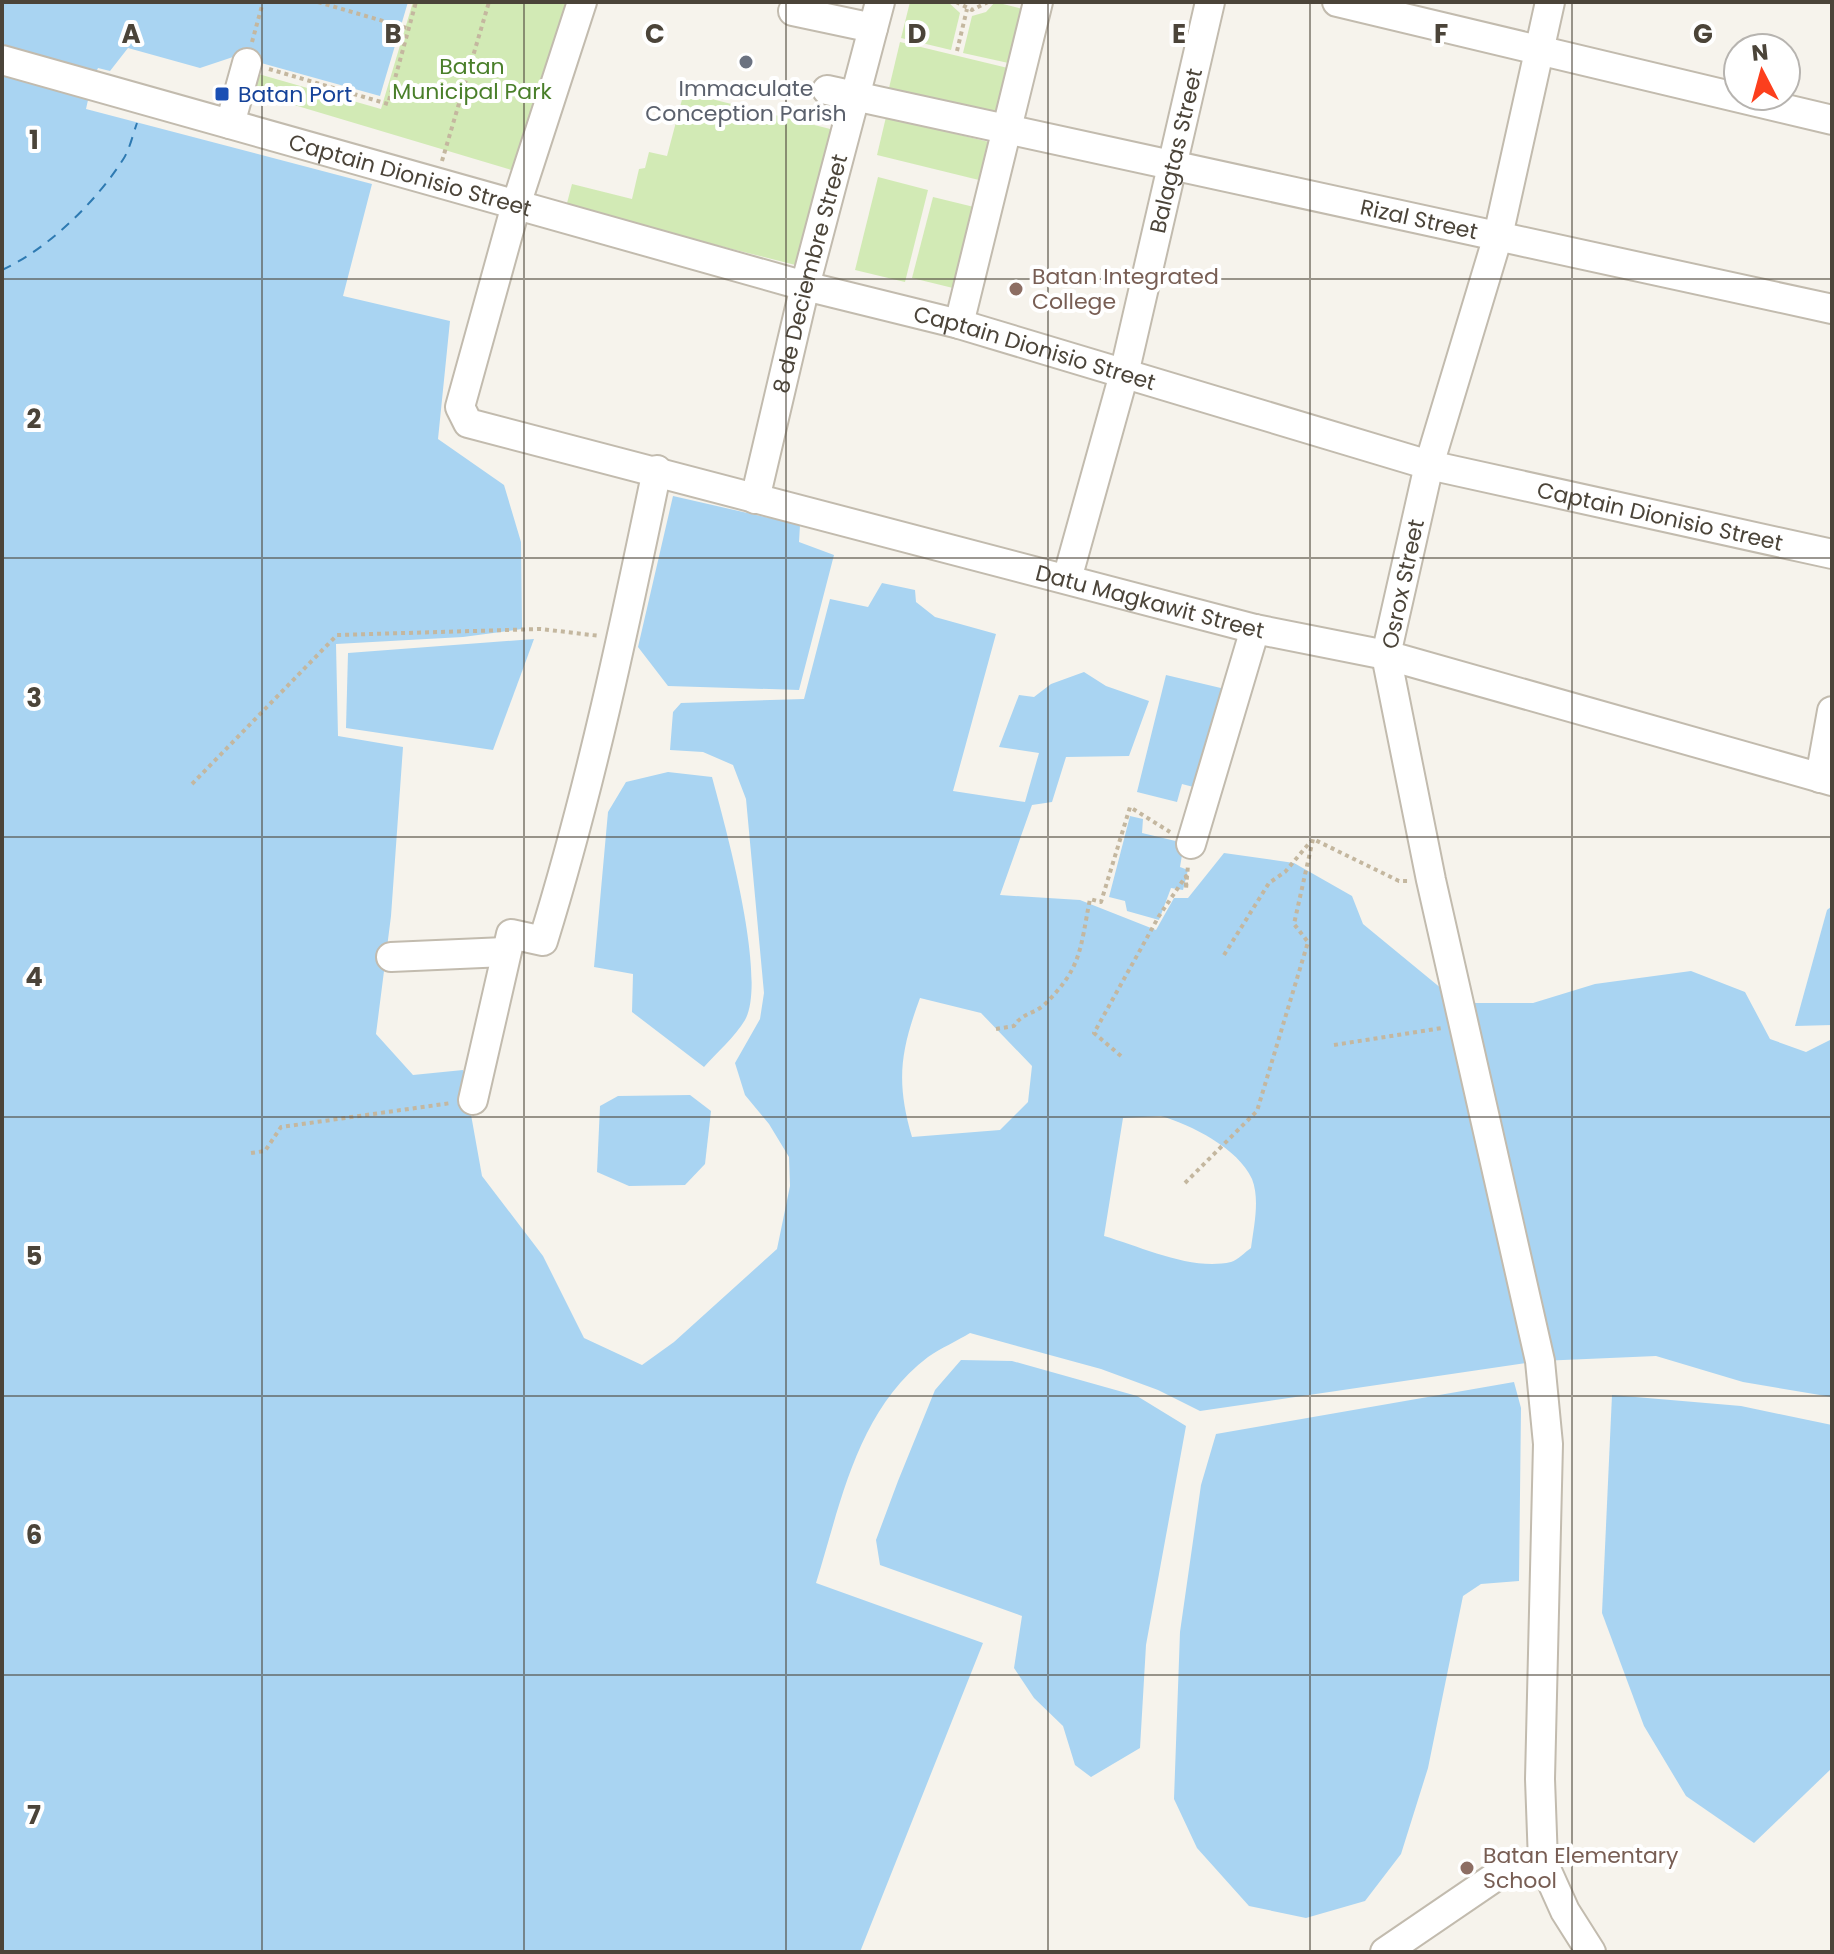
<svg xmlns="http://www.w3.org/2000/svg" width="1834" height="1954" viewBox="0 0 1834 1954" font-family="Poppins,sans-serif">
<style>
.green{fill:#d2eab5}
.water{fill:#a9d4f2;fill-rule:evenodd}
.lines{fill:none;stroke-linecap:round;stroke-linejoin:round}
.ferry{stroke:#2e7ab2;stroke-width:2;stroke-dasharray:10 8;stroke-linecap:butt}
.minor-casing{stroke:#c2bbae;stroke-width:32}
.path{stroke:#c4b79f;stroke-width:4;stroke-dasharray:4 4;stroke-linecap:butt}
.minor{stroke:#fff;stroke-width:28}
.grid{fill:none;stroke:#4b4439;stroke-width:2;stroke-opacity:0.55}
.worship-dot{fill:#6b7280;stroke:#fff;stroke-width:3}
.transit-dot{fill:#1a4fb4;stroke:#fff;stroke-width:3}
.education-dot{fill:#8d6e63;stroke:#fff;stroke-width:3}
.labels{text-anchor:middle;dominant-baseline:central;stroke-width:8;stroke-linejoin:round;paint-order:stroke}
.park-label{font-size:22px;fill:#4a7f2a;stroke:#fff}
.worship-label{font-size:22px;fill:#5b616d;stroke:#fff}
.transit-label{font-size:22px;fill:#164399;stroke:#fff;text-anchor:start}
.street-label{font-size:22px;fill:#4b4439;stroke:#fff}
.education-label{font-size:22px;fill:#785e54;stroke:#fff;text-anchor:start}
.grid-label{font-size:26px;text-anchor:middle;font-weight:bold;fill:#4b4439;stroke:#fff;stroke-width:8;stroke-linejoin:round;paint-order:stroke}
</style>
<rect width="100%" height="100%" fill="#f6f3ec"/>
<g class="green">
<polygon points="413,2 576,2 525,174 247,91 251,72 381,109"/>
<polygon points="910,2 948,2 960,13 951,50 901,38"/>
<polygon points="995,2 1027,10 1013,64 963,53 972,16 986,12"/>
<polygon points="900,42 1012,69 1001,114 889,88"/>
<polygon points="684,92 850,134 815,270 566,207 572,184 632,199 639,169 645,168 649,152 667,156"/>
<polygon points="886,117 993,143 983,181 877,155"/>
<polygon points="878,177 928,190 905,282 855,270"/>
<polygon points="933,197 974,207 953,288 912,278"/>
</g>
<g class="water">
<polygon points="2,2 408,2 380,96 236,56 200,68 128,48 110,71 98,68 94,77 2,50"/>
<path d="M2,75L88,100L86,109L372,184L343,296L450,321L438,439L504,485L521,542L522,629L463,637L336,644L338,736L403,747L391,916L376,1034L413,1075L463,1070L482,1176L543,1256L584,1338L642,1365L674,1342L777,1249L790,1186L789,1157L769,1124L745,1095L735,1063L760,1019L764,993L746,799L733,765L703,752L670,750L673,712L681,703L804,699L830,599L868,607L882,583L915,590L916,602L935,617L996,634L953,791L1025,802L1039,753L999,747L1019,695L1034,697L1051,684L1084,672L1106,686L1149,701L1129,756L1066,757L1052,802L1032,805L1000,895L1080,900L1156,930L1174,898H1188L1224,853L1294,863L1352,896L1363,924L1459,1003H1533L1595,984L1691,971L1745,992L1770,1039L1806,1052L1832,1039V1397L1743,1382L1656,1356L1540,1361L1200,1411L1158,1390L1101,1369L970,1333C957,1341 941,1348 928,1357C857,1411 841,1503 816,1583L983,1643L860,1952H2ZM920,998L981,1013L1032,1066L1028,1102L1000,1130L912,1137C896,1082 900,1052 920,998ZM1161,1116C1191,1125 1238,1148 1252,1179C1260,1199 1254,1226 1251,1248C1245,1252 1238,1260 1231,1262C1191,1271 1142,1247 1104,1236L1123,1118Z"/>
<polygon points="673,496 800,525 799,542 834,555 799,690 668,686 638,647"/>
<polygon points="534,639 493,750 346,728 348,653"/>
<polygon points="1166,675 1225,689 1201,789 1182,784 1177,802 1137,792"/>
<path d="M668,772L712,777C725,825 768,979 745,1020C735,1037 716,1053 704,1067L632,1012L633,974L594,967L608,812L626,782Z"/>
<polygon points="1130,816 1143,819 1142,833 1184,843 1180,867 1188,870 1183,890 1171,888 1159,920 1127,911 1125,901 1109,897"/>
<polygon points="1832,906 1832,1025 1795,1026 1827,910"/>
<polygon points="690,1095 711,1111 705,1164 685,1185 629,1186 597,1172 600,1106 618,1096"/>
<polygon points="961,1360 1012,1361 1137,1396 1186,1426 1146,1645 1140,1748 1091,1777 1075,1765 1063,1726 1034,1698 1014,1668 1022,1616 880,1565 876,1540 898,1481 935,1390"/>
<polygon points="1514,1382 1521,1408 1519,1581 1481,1584 1463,1596 1428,1768 1401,1854 1365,1901 1306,1918 1249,1906 1197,1848 1174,1799 1180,1632 1201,1485 1216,1434"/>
<polygon points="1612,1395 1741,1406 1832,1425 1832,1768 1754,1843 1686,1796 1644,1726 1602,1613"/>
</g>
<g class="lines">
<path class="ferry" d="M2,270C48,249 97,201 124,158C130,148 133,134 137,123"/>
<defs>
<g id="minor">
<path id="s1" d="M582,2L516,205L460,407L468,423L1255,629L1386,655L1832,781"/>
<polyline points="1337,2 1832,120"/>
<polyline points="1550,2 1498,236 1429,465 1386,655 1431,880 1540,1361 1548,1444 1540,1779 1543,1862 1565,1911 1591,1952"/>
<polyline points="793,11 873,28"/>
<path id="s2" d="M2,60L805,286L959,324L1429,465L1832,554"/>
<path id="s3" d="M827,90L1832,309"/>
<polyline points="230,124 247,63"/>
<polyline points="959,324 1038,2"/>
<path id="s4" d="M755,499L805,286L880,2"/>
<path id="s5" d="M1067,579L1124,374L1210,2"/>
<polyline points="1820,778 1832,711"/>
<polyline points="1191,844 1255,629"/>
<polyline points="391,957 505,952"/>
<path d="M473,1100L511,934L543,941C591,786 624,629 657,470"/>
<polyline points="1385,1952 1495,1877 1543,1862"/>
</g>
</defs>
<use href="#minor" class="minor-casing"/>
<g class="path">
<polyline points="318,2 407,28"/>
<polyline points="956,2 972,10 988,2"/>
<polyline points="252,42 263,2"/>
<polyline points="957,51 967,9"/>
<polyline points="269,69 388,104 416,2"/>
<polyline points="442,161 489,2"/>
<polyline points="192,784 337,635 541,629 600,636"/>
<polyline points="1224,955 1269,883 1285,872 1311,841"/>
<path d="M996,1029L1014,1026C1022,1013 1034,1014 1044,1005C1082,968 1080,949 1090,899L1101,902L1130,807L1170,832"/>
<polyline points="1334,1045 1442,1028"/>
<polyline points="1121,1056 1094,1033 1159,916 1186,876 1186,889 1188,865"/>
<polyline points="251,1153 265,1151 281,1127 451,1103"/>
<polyline points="1185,1183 1257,1111 1308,942 1294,924 1313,839 1399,881 1408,881"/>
</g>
<use href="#minor" class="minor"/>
</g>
<path class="grid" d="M262,2V1952M524,2V1952M786,2V1952M1048,2V1952M1310,2V1952M1572,2V1952M2,279H1832M2,558H1832M2,837H1832M2,1117H1832M2,1396H1832M2,1675H1832"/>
<circle class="worship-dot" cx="746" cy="62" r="8"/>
<rect class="transit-dot" x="214" y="86" width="16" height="16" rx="4"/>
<g class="education-dot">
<circle cx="1016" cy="289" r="8"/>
<circle cx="1467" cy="1868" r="8"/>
</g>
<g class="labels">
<g class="park-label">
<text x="472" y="66">Batan<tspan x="472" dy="25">Municipal Park</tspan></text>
</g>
<g class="worship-label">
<text x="746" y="88">Immaculate<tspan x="746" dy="25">Conception Parish</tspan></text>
</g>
<g class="transit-label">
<text x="238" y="94">Batan Port</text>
</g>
<g class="street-label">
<text stroke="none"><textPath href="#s5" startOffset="442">Balagtas Street</textPath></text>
<text stroke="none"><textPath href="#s2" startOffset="424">Captain Dionisio Street</textPath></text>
<text stroke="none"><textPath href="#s3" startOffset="606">Rizal Street</textPath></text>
<text stroke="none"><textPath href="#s4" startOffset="232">8 de Deciembre Street</textPath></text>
<text stroke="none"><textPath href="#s2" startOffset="1072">Captain Dionisio Street</textPath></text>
<text stroke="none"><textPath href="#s2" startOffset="1720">Captain Dionisio Street</textPath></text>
<text transform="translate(1403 584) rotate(-78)">Osrox Street</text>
<text stroke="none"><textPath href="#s1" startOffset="1146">Datu Magkawit Street</textPath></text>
</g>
<g class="education-label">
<text x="1032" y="276">Batan Integrated<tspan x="1032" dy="25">College</tspan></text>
<text x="1483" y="1855">Batan Elementary<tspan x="1483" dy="25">School</tspan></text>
</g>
</g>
<g class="grid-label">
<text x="131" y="43">A</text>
<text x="393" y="43">B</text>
<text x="655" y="43">C</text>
<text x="917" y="43">D</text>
<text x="1179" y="43">E</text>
<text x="1441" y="43">F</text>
<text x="1703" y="43">G</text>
<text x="34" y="149">1</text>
<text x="34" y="428">2</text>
<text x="34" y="707">3</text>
<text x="34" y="986">4</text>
<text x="34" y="1265">5</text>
<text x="34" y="1544">6</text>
<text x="34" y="1824">7</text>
</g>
<rect width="1834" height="1954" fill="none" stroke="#4b4439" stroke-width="8"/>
<g transform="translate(1762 72) rotate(354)"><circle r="38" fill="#ffffff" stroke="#b7b4b0" stroke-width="2"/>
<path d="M0-6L14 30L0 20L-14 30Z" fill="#fc3f1d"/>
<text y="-12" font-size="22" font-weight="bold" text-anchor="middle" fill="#4b4439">N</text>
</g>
</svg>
